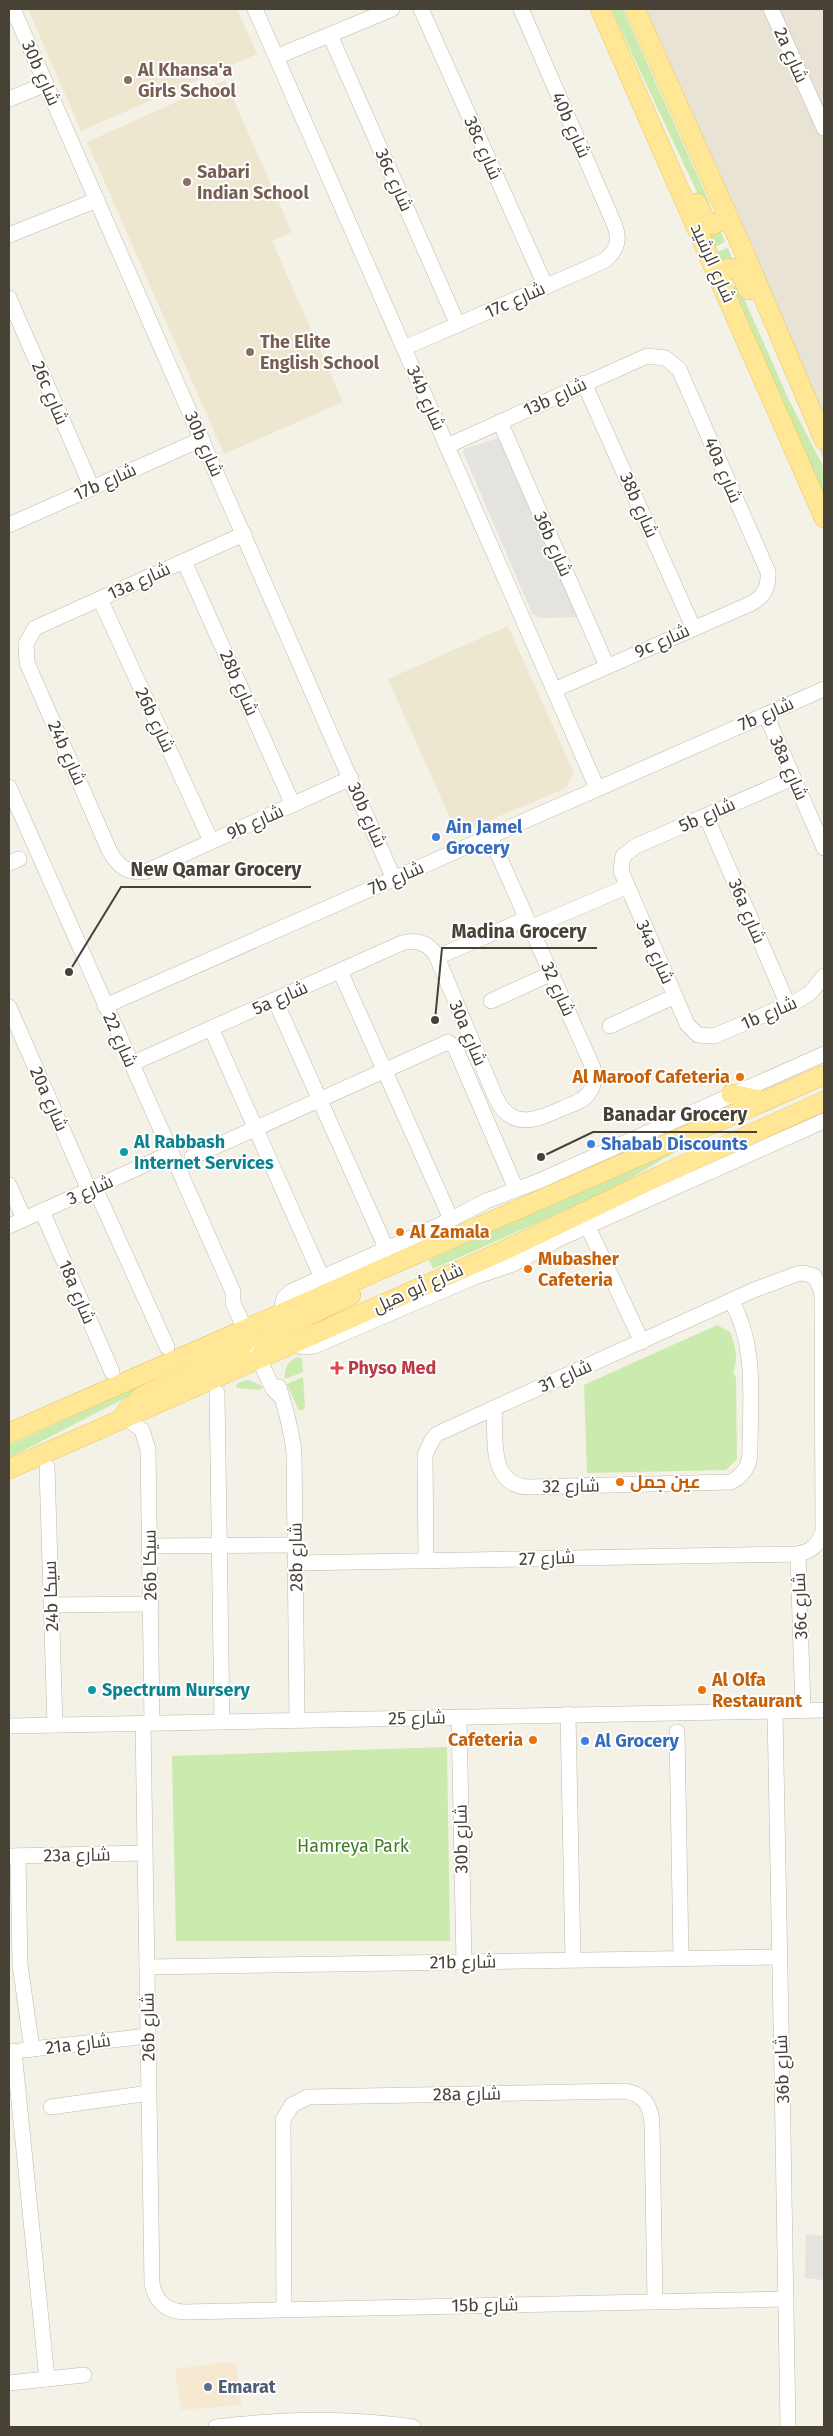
<svg xmlns="http://www.w3.org/2000/svg" width="833" height="2436" viewBox="0 0 833 2436" font-family="'Fira Sans',Cairo,sans-serif">
<style>
.residential{fill:#e8e3d5}
.commercial{fill:#f7e9d1}
.education{fill:#eee7d0}
.green{fill:#cbeaae}
.parking{fill:#e5e3df}
.lines{fill:none;stroke-linecap:round;stroke-linejoin:round}
.minor-casing{stroke:#c0b9a9;stroke-width:16}
.major-casing{stroke:#e8c761;stroke-width:20}
.minor{stroke:#fff;stroke-width:15}
.major{stroke:#ffe795;stroke-width:19}
.education-dot{fill:#8d6e63;stroke:#fff;stroke-width:2}
.shop-dot{fill:#3f7fe0;stroke:#fff;stroke-width:2}
.food-dot{fill:#e8710a;stroke:#fff;stroke-width:2}
.culture-dot{fill:#0f9aa8;stroke:#fff;stroke-width:2}
.health-dot{fill:#e0444e;stroke:#fff;stroke-width:2}
.service-dot{fill:#5c6f8a;stroke:#fff;stroke-width:2}
.labels{text-anchor:middle;dominant-baseline:central;stroke-width:4;stroke-linejoin:round;paint-order:stroke}
.street-label{font-size:18px;fill:#474136;stroke:#fff}
.education-label{font-size:18px;font-weight:bold;fill:#785e54;stroke:#fff;text-anchor:start}
.shop-label{font-size:18px;font-weight:bold;fill:#366cbe;stroke:#fff;text-anchor:start}
.food-label{font-size:18px;font-weight:bold;fill:#c56008;stroke:#fff;text-anchor:start}
.culture-label{font-size:18px;font-weight:bold;fill:#0d838f;stroke:#fff;text-anchor:start}
.health-label{font-size:18px;font-weight:bold;fill:#be3a42;stroke:#fff;text-anchor:start}
.park-label{font-size:18px;fill:#427b27;stroke:#fff}
.service-label{font-size:18px;font-weight:bold;fill:#4e5e75;stroke:#fff;text-anchor:start}
.leader{fill:none;stroke:#474136;stroke-width:2}
.callout-dot{fill:#474136;stroke:#fff;stroke-width:2}
.callout-label{font-size:19px;text-anchor:middle;font-weight:bold;fill:#474136;stroke:#fff;stroke-width:4;stroke-linejoin:round;paint-order:stroke}
</style>
<rect width="100%" height="100%" fill="#f4f1e7"/>
<polygon class="residential" points="625,9 824,9 824,461 742,272"/>
<polygon class="commercial" points="219,2363 236,2363 242,2405 181,2410 175,2369"/>
<g class="education">
<polygon points="28,9 237,9 257,54 81,131"/>
<polygon points="225,80 292,232 272,241 343,402 224,454 87,142"/>
<polygon points="508,626 574,773 566,788 457,834 388,679"/>
</g>
<g class="green">
<polygon points="611,9 623,9 710,204 704,207"/>
<polygon points="720,230 725,242 715,247 709,233"/>
<polygon points="728,248 733,261 722,263 717,252"/>
<polygon points="738,285 789,400 824,468 824,498 733,287"/>
<polygon points="688,1144 609,1191 433,1269 429,1260 577,1190"/>
<path d="M717,1325L730,1332C735,1344 739,1360 733,1372L736,1378L737,1459L726,1470L587,1473L584,1385Z"/>
<polygon points="214,1352 215,1356 125,1398 9,1458 9,1445"/>
<path d="M298,1357L302,1359L303,1372L285,1379C284,1370 287,1360 298,1357Z"/>
<polygon points="303,1377 305,1408 301,1411 298,1409 287,1384"/>
<polygon points="248,1380 263,1386 260,1390 237,1388 236,1386 238,1383"/>
<polygon points="447,1747 450,1941 176,1941 172,1756"/>
</g>
<g class="parking">
<polygon points="502,437 578,617 543,618 537,617 532,613 463,452 464,449"/>
<polygon points="806,2234 824,2236 824,2280 805,2278"/>
</g>
<g class="lines">
<defs>
<g id="minor">
<polyline points="13,9 394,879"/>
<polyline points="255,9 597,788"/>
<polyline points="421,9 546,287"/>
<polyline points="771,9 824,128"/>
<polyline points="330,35 458,325"/>
<polyline points="276,57 392,9"/>
<polyline points="9,99 46,84"/>
<polyline points="9,235 97,200"/>
<polyline points="9,298 92,488"/>
<path d="M404,348L604,261C617,251 620,240 615,226L521,9"/>
<polyline points="584,383 693,627"/>
<polyline points="500,422 607,666"/>
<path d="M447,446L647,356L665,358L679,369L768,572C769,587 764,597 750,604L554,690"/>
<polyline points="9,525 202,439"/>
<path d="M244,534L35,628L26,644L27,663L110,852C119,867 128,874 147,871L351,778"/>
<polyline points="184,561 293,805"/>
<polyline points="100,599 211,841"/>
<polyline points="766,715 824,848"/>
<polyline points="793,778 636,846 623,856 621,871 687,1024 698,1035 714,1036 797,1001 810,993 824,976"/>
<polyline points="9,787 233,1292 233,1303 273,1389 280,1396"/>
<polyline points="706,816 788,1005"/>
<polyline points="9,863 19,859"/>
<polyline points="530,928 626,887"/>
<polyline points="437,957 526,919"/>
<polyline points="340,971 451,1219"/>
<polyline points="275,1000 387,1250"/>
<polyline points="491,1001 550,974"/>
<polyline points="105,1006 824,689"/>
<polyline points="9,1007 89,1190"/>
<polyline points="610,1026 675,996"/>
<polyline points="211,1028 322,1278"/>
<path d="M131,1064L402,943C417,939 429,943 437,957L495,1096C510,1130 534,1121 561,1109C570,1105 582,1102 588,1094C595,1086 595,1077 593,1068L490,836"/>
<polyline points="192,1157 448,1042 455,1047 516,1189"/>
<polyline points="9,1185 24,1219"/>
<polyline points="95,1188 167,1347"/>
<polyline points="42,1211 112,1372"/>
<polyline points="9,1226 171,1153"/>
<polyline points="588,1227 642,1342"/>
<polyline points="281,1312 284,1298 292,1291 442,1224 486,1201 539,1181 824,1054"/>
<polyline points="294,1342 302,1347 314,1346 472,1278 513,1264 561,1238 824,1121"/>
<path d="M279,1387C285,1408 292,1430 294,1453L297,1720"/>
<polyline points="217,1393 222,1722"/>
<path d="M494,1408C496,1437 488,1486 529,1487L731,1482C744,1475 750,1465 750,1451C750,1400 757,1347 732,1302"/>
<polyline points="125,1417 142,1430 148,1449 152,1723"/>
<polyline points="47,1467 55,1725"/>
<polyline points="150,1546 295,1545"/>
<polyline points="798,1554 803,1710"/>
<path d="M296,1563C463,1561 631,1556 798,1554C812,1551 818,1545 823,1532L822,1296L821,1289L814,1276L803,1273L797,1274L754,1290L437,1434L432,1440L425,1455L426,1561"/>
<polyline points="51,1605 151,1604"/>
<path d="M775,1711C779,1950 785,2188 788,2427"/>
<polyline points="568,1714 573,1959"/>
<polyline points="459,1717 464,1962"/>
<path d="M143,1723L152,2283C155,2301 166,2311 184,2312L786,2299"/>
<polyline points="9,1726 824,1710"/>
<polyline points="677,1732 681,1958"/>
<polyline points="9,1856 145,1853"/>
<polyline points="18,1856 20,1965 32,2049"/>
<polyline points="147,1967 778,1957"/>
<polyline points="23,2050 148,2036"/>
<polyline points="14,2051 47,2379"/>
<polyline points="51,2107 149,2093"/>
<path d="M284,2309L283,2120L292,2105L308,2097L625,2091C644,2094 651,2106 652,2124L655,2302"/>
<polyline points="9,2383 84,2375"/>
<path d="M216,2427C283,2419 346,2417 413,2427"/>
</g>
<g id="major">
<polyline points="600,9 824,518"/>
<polyline points="635,9 744,252 824,440"/>
<polyline points="697,203 707,223 712,225 722,221 726,210"/>
<polyline points="720,279 726,269 736,268 740,272 748,290"/>
<polyline points="731,1094 764,1101"/>
<polyline points="260,1358 267,1340 275,1332 351,1295"/>
<polyline points="126,1411 142,1396 235,1353 245,1343 254,1325"/>
<polyline points="9,1433 824,1075"/>
<polyline points="9,1469 503,1251 661,1175 824,1101"/>
</g>
</defs>
<use href="#minor" class="minor-casing"/>
<use href="#major" class="major-casing"/>
<use href="#minor" class="minor"/>
<use href="#major" class="major"/>
</g>
<g class="education-dot">
<circle cx="128" cy="80" r="5"/>
<circle cx="187" cy="182" r="5"/>
<circle cx="250" cy="352" r="5"/>
</g>
<g class="shop-dot">
<circle cx="436" cy="837" r="5"/>
<circle cx="591" cy="1144" r="5"/>
<circle cx="585" cy="1741" r="5"/>
</g>
<g class="food-dot">
<circle cx="740" cy="1077" r="5"/>
<circle cx="400" cy="1232" r="5"/>
<circle cx="528" cy="1269" r="5"/>
<circle cx="620" cy="1482" r="5"/>
<circle cx="702" cy="1690" r="5"/>
<circle cx="533" cy="1740" r="5"/>
</g>
<g class="culture-dot">
<circle cx="124" cy="1152" r="5"/>
<circle cx="92" cy="1690" r="5"/>
</g>
<path class="health-dot" d="M334.5 1360.5h5v5h5v5h-5v5h-5v-5h-5v-5h5z"/>
<circle class="service-dot" cx="208" cy="2387" r="5"/>
<g class="labels">
<g class="street-label">
<text transform="translate(791 55) rotate(66)">2a شارع</text>
<text transform="translate(41 73) rotate(66)">30b شارع</text>
<text transform="translate(571 125) rotate(66)">40b شارع</text>
<text transform="translate(483 148) rotate(66)">38c شارع</text>
<text transform="translate(394 180) rotate(66)">36c شارع</text>
<text transform="translate(713 263) rotate(66)">شارع الرشيد</text>
<text transform="translate(515 300) rotate(-24)">17c شارع</text>
<text transform="translate(50 393) rotate(67)">26c شارع</text>
<text transform="translate(555 397) rotate(-25)">13b شارع</text>
<text transform="translate(426 398) rotate(66)">34b شارع</text>
<text transform="translate(204 444) rotate(66)">30b شارع</text>
<text transform="translate(723 470) rotate(67)">40a شارع</text>
<text transform="translate(105 482) rotate(-24)">17b شارع</text>
<text transform="translate(639 505) rotate(66)">38b شارع</text>
<text transform="translate(553 544) rotate(66)">36b شارع</text>
<text transform="translate(139 581) rotate(-24)">13a شارع</text>
<text transform="translate(662 641) rotate(-24)">9c شارع</text>
<text transform="translate(239 683) rotate(66)">28b شارع</text>
<text transform="translate(766 714) rotate(-24)">7b شارع</text>
<text transform="translate(155 720) rotate(65)">26b شارع</text>
<text transform="translate(67 753) rotate(66)">24b شارع</text>
<text transform="translate(789 768) rotate(66)">38a شارع</text>
<text transform="translate(367 815) rotate(66)">30b شارع</text>
<text transform="translate(707 815) rotate(-24)">5b شارع</text>
<text transform="translate(255 822) rotate(-24)">9b شارع</text>
<text transform="translate(396 878) rotate(-24)">7b شارع</text>
<text transform="translate(747 911) rotate(67)">36a شارع</text>
<text transform="translate(655 952) rotate(66)">34a شارع</text>
<text transform="translate(558 989) rotate(66)">شارع 32</text>
<text transform="translate(280 998) rotate(-24)">5a شارع</text>
<text transform="translate(769 1013) rotate(-23)">1b شارع</text>
<text transform="translate(468 1033) rotate(67)">30a شارع</text>
<text transform="translate(120 1040) rotate(66)">شارع 22</text>
<text transform="translate(49 1099) rotate(66)">20a شارع</text>
<text transform="translate(90 1190) rotate(-24)">شارع 3</text>
<text transform="translate(418 1288) rotate(-24)">شارع أبو هيل</text>
<text transform="translate(77 1292) rotate(67)">18a شارع</text>
<text transform="translate(565 1376) rotate(-24)">شارع 31</text>
<text transform="translate(571 1486) rotate(-1)">شارع 32</text>
<text transform="translate(296 1557) rotate(-91)">28b شارع</text>
<text transform="translate(547 1558) rotate(-2)">شارع 27</text>
<text transform="translate(150 1565) rotate(-91)">26b سيكا</text>
<text transform="translate(51 1596) rotate(-92)">24b سيكا</text>
<text transform="translate(800 1606) rotate(-92)">36c شارع</text>
<text transform="translate(417 1718) rotate(-1)">شارع 25</text>
<text transform="translate(461 1839) rotate(-91)">30b شارع</text>
<text transform="translate(77 1855) rotate(-1)">23a شارع</text>
<text transform="translate(463 1962) rotate(-1)">21b شارع</text>
<text transform="translate(148 2027) rotate(-91)">26b شارع</text>
<text transform="translate(78 2044) rotate(-7)">21a شارع</text>
<text transform="translate(782 2069) rotate(-92)">36b شارع</text>
<text transform="translate(467 2094) rotate(-1)">28a شارع</text>
<text transform="translate(485 2305) rotate(-1)">15b شارع</text>
</g>
<g class="education-label">
<text x="138" y="70">Al Khansa'a<tspan x="138" dy="21">Girls School</tspan></text>
<text x="197" y="172">Sabari<tspan x="197" dy="21">Indian School</tspan></text>
<text x="260" y="342">The Elite<tspan x="260" dy="21">English School</tspan></text>
</g>
<g class="shop-label">
<text x="446" y="827">Ain Jamel<tspan x="446" dy="21">Grocery</tspan></text>
<text x="601" y="1144">Shabab Discounts</text>
<text x="595" y="1741">Al Grocery</text>
</g>
<g class="food-label">
<text x="730" y="1077" text-anchor="end">Al Maroof Cafeteria</text>
<text x="410" y="1232">Al Zamala</text>
<text x="538" y="1259">Mubasher<tspan x="538" dy="21">Cafeteria</tspan></text>
<text x="630" y="1482">عين جمل</text>
<text x="712" y="1680">Al Olfa<tspan x="712" dy="21">Restaurant</tspan></text>
<text x="523" y="1740" text-anchor="end">Cafeteria</text>
</g>
<g class="culture-label">
<text x="134" y="1142">Al Rabbash<tspan x="134" dy="21">Internet Services</tspan></text>
<text x="102" y="1690">Spectrum Nursery</text>
</g>
<g class="health-label">
<text x="348" y="1368">Physo Med</text>
</g>
<g class="park-label">
<text x="353" y="1846">Hamreya Park</text>
</g>
<g class="service-label">
<text x="218" y="2387">Emarat</text>
</g>
</g>
<path class="leader" d="M69 972L121 887H311M435 1020L442 948H597M541 1157L593 1132H757"/>
<g class="callout-dot">
<circle cx="69" cy="972" r="5"/>
<circle cx="435" cy="1020" r="5"/>
<circle cx="541" cy="1157" r="5"/>
</g>
<g class="callout-label">
<text x="216" y="876">New Qamar Grocery</text>
<text x="519" y="938">Madina Grocery</text>
<text x="675" y="1121">Banadar Grocery</text>
</g>
<rect width="833" height="2436" fill="none" stroke="#474136" stroke-width="20"/>
</svg>
